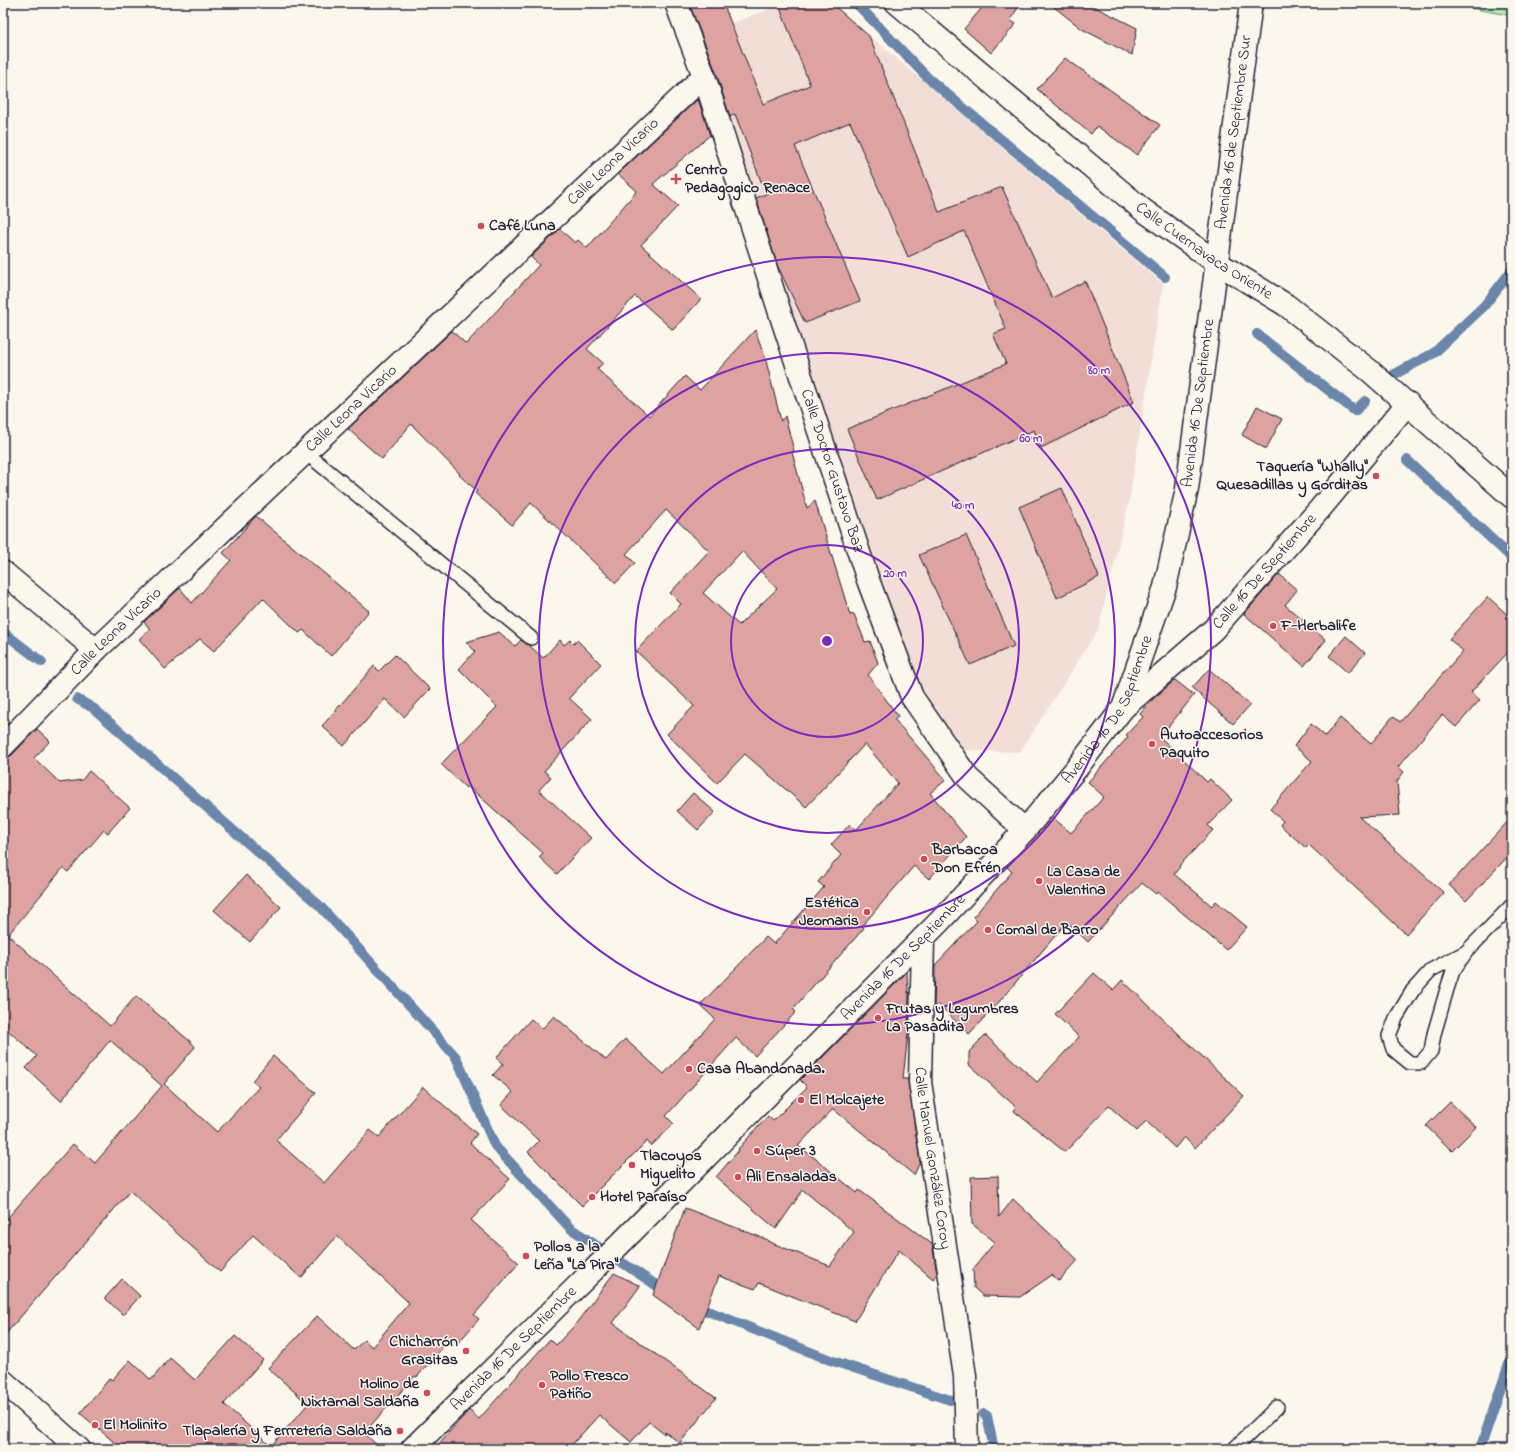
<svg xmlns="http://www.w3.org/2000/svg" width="1515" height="1452" viewBox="0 0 1515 1452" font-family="'Indie Flower',sans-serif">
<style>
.built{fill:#f2ded6}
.green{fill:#adeab0;stroke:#688676}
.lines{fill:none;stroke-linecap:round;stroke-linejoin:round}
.stream{stroke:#6a86ab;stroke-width:10}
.building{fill:#dea3a1;stroke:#22223b;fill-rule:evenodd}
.lane-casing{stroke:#22223b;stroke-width:16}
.street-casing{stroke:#22223b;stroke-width:25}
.secondary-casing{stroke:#22223b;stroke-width:25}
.lane{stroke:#fbf7ec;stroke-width:13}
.street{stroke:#fbf7ec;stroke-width:22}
.secondary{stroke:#fbf7ec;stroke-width:22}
.ring{fill:none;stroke:#7b2cbf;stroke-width:2}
.poi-dot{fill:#d1495b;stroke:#fbf7ec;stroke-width:1.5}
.labels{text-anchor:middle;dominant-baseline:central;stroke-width:3;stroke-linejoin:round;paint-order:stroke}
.street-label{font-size:16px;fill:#22223b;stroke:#fbf7ec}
.poi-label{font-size:16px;font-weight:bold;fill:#22223b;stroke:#fbf7ec;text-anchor:start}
.centre{fill:#7b2cbf;stroke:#fbf7ec;stroke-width:2}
.ring-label{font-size:12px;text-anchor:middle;font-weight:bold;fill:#7b2cbf;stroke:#fbf7ec;stroke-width:3;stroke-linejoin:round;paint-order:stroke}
</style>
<rect width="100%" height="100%" fill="#fbf7ec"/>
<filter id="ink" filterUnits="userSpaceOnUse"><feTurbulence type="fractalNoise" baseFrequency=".025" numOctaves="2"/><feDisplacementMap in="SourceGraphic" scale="8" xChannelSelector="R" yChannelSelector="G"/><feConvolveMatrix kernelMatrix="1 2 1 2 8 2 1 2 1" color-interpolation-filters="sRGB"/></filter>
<g filter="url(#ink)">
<polygon class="built" points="786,3 831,3 1163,284 1129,502 1098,630 1020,752 955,750 893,634 692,38"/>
<polygon class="green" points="1444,3 1512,3 1512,16"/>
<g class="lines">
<g class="stream">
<polyline points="856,3 928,78 1165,277"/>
<polyline points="1257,334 1355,411 1365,401"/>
<polyline points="1384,380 1434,353 1484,306 1512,270"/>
<polyline points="1407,460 1512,558"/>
<polyline points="3,632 42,662"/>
<polyline points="77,699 93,708 320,906 456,1057 495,1146 570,1228 668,1293"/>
<polyline points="693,1305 830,1360 950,1400"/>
<polyline points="984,1414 987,1416 994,1449"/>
<polyline points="1480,1449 1509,1364 1512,1363"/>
</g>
</g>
<g class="building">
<polygon points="689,3 723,3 763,104 810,85 778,3 831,3 869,36 939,212 1002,187 1052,298 1085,281 1134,402 1041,448 1034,430 877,500 847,429 1006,364 993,334 1006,329 964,231 908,257 850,122 795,146 860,301 805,323 778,267 756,198 766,194 735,114 730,117 716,72"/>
<polygon points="986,3 1021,3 1010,20 1016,24 991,53 964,29"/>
<polygon points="1049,3 1087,3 1137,28 1132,55 1082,29"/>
<polygon points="1065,58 1160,125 1137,155 1097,126 1091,134 1037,89"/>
<path d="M698,99L710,135L653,184L678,206L641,245L701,299L673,330L635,296L587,349L603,363L597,369L649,416L685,376L700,390L755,330L765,357L781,421L785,416L794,451L792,452L807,508L815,501L850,615L854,614L865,642L870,641L878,663L868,675L898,716L894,719L946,780L930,793L966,837L929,879L914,866L862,926L864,928L793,1009L796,1012L755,1056L736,1038L666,1116L674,1124L651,1146L647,1141L582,1206L528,1152L539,1141L501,1105L513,1092L493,1075L503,1064L496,1058L531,1019L542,1029L554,1016L606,1060L625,1039L664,1074L715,1019L700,1005L766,937L774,944L824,887L818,882L841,855L831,845L850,824L856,830L898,783L865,744L806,807L745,754L717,783L667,734L694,706L636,651L681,604L670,593L709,551L666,510L626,554L635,563L616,583L531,503L512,525L475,493L477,491L459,475L460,474L411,424L382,459L348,429L452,331L466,344L539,265L531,257L560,229L575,243L578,240L587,248L637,191L618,174ZM742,551L777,589L739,625L703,593Z"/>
<polygon points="1257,406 1282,419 1266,449 1242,435"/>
<polygon points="1062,488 1099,577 1057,598 1019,507"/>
<polygon points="256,516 369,611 331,656 303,630 299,633 263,598 214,651 200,639 165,669 139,639 150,629 144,622 180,588 192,603 231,560 223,553"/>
<polygon points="966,535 1014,646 970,665 919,555"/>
<polygon points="1279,574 1297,590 1285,605 1326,640 1304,666 1244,614"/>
<polygon points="1488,597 1512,619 1512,648 1471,692 1480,700 1456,727 1442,715 1398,767 1404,772 1397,781 1400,815 1359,817 1444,893 1406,934 1309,845 1306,848 1280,825 1283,821 1270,809 1312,761 1294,746 1311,724 1325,736 1340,718 1371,744 1393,716 1400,722 1463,651 1449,639"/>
<polygon points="499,632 515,646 521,640 530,646 543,658 560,640 564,645 570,640 574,644 577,640 601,664 569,698 592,719 544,771 551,777 539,790 591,838 557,874 539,857 543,853 468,786 466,788 441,764 497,707 459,669 475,651 466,642"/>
<polygon points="1346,636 1365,653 1348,673 1329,656"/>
<polygon points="395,655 430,689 404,717 385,699 344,746 322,726 374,666 379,671"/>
<polygon points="1209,669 1250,705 1233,724 1192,688"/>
<polygon points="1175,680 1194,695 1160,737 1207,782 1210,779 1232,800 1208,825 1213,830 1179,866 1180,867 1174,874 1212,906 1216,901 1247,927 1226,950 1158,892 1156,894 1142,883 1088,942 1067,922 998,1003 969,1034 938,1004 934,1008 935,965 977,921 973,917 1012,872 1007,867 1052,817 1071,833 1104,797 1088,782 1128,737 1126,735 1143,717 1140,714 1151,701"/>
<polygon points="37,729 50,741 34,758 60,783 82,780 89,771 130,808 108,833 104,830 68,872 63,868 8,935 110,1026 136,996 191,1042 195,1047 164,1084 217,1132 259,1087 252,1081 273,1056 316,1093 276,1140 324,1183 370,1130 379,1137 423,1087 477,1134 470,1143 510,1179 471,1220 519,1263 474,1315 479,1319 457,1344 451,1338 417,1377 415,1376 364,1433 381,1449 122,1449 80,1413 110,1378 112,1380 130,1360 151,1380 170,1358 195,1380 235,1336 263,1360 224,1404 271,1446 308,1404 268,1368 317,1316 354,1350 364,1340 372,1347 409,1303 337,1236 301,1278 253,1235 220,1272 130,1191 3,1337 3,1223 73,1144 95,1163 162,1086 110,1040 61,1101 26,1068 37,1056 3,1026 3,758 7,758 12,755"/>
<polygon points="693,793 715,812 698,830 677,811"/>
<polygon points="1512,817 1512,852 1466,901 1449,885"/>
<polygon points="246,875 281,907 250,942 214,910"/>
<polygon points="907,972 908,993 909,992 908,1034 903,1079 908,1079 920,1162 914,1175 833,1109 798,1146 816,1159 857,1193 859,1190 932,1244 937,1274 933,1279 899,1250 855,1321 759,1283 755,1289 719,1276 699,1328 653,1295 685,1208 768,1240 767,1241 830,1266 854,1232 803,1190 776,1229 716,1177 739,1150 738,1149 768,1116 773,1121 807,1087 800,1080"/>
<polygon points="1094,973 1113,990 1122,980 1244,1096 1195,1148 1184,1137 1175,1148 1146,1121 1137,1131 1109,1106 1065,1152 1014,1111 1016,1107 969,1065 969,1052 985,1035 1037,1082 1079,1037 1055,1014"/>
<polygon points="1450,1102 1476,1127 1452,1151 1426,1126"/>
<polygon points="998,1176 999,1217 1013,1199 1078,1260 1059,1281 1052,1275 1020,1297 983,1296 974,1288 973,1269 995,1242 972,1224 971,1177"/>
<polygon points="614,1273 640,1286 613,1323 716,1398 680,1443 665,1432 664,1434 649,1422 631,1442 599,1415 568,1449 434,1449 469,1410 479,1419 550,1339 556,1345 574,1326"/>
<polygon points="122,1279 140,1296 123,1315 105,1298"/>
</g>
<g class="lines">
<defs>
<g id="lane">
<polyline points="305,452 531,638"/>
<polyline points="1466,952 1453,971 1447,989 1434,1034 1431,1051 1421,1063 1410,1063 1393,1049 1389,1036 1396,1018 1413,990 1431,970 1466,952 1512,905"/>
<polyline points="1234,1449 1277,1407"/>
</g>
<g id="street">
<path id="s1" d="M897,3L1143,210L1216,262L1286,305L1370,371L1512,497"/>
<polyline points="3,572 96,650"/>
<path id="s2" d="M1123,708L1213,630L1319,510L1408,403"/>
<path id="s3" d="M3,746L96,650L704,76"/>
<path id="s4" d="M923,938L920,1082L965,1376L967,1449"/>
<polyline points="3,1381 79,1449"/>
</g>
<g id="secondary">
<path id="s5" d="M676,3L704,76L782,319L868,580L912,697L968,778L1025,830"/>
<path id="s6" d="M412,1449L620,1244L938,923L1025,830L1076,769L1123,708L1165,587L1187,489L1251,3"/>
</g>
</defs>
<use href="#lane" class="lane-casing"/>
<use href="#street" class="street-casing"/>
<use href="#secondary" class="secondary-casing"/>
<use href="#lane" class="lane"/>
<use href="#street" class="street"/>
<use href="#secondary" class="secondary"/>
</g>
</g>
<g class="ring">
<circle cx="827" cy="641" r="96"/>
<circle cx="827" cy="641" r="192"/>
<circle cx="827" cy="641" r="288"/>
<circle cx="827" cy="641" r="384"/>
</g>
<g class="poi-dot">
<path d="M674 173h4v4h4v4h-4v4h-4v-4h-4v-4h4z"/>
<circle cx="481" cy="226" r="4"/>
<circle cx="1376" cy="476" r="4"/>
<circle cx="1273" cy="626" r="4"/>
<circle cx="1152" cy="744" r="4"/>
<circle cx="924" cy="859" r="4"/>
<circle cx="1039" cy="881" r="4"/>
<circle cx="867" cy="912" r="4"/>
<circle cx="988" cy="930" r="4"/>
<circle cx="878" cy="1018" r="4"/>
<circle cx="689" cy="1069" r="4"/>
<circle cx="801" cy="1100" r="4"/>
<circle cx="757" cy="1151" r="4"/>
<circle cx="632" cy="1165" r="4"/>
<circle cx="738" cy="1177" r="4"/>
<circle cx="592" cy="1197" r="4"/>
<circle cx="526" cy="1256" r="4"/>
<circle cx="466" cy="1351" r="4"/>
<circle cx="542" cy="1385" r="4"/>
<circle cx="427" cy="1393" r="4"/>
<circle cx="95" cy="1425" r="4"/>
<circle cx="400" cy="1431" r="4"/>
</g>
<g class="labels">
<g class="street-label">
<text stroke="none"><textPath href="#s6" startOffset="1616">Avenida 16 de Septiembre Sur</textPath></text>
<text stroke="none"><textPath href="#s3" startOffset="845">Calle Leona Vicario</textPath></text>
<text stroke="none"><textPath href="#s1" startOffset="395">Calle Cuernavaca Oriente</textPath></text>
<text stroke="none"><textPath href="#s6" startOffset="1343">Avenida 16 De Septiembre</textPath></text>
<text stroke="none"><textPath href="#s3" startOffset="485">Calle Leona Vicario</textPath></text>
<text stroke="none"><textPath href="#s5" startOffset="493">Calle Doctor Gustavo Baz</textPath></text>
<text stroke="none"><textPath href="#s2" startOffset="197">Calle 16 De Septiembre</textPath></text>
<text stroke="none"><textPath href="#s3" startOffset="161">Calle Leona Vicario</textPath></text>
<text stroke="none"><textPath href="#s6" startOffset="1019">Avenida 16 De Septiembre</textPath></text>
<text stroke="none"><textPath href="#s6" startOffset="695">Avenida 16 De Septiembre</textPath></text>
<text stroke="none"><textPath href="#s4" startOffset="221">Calle Manuel González Coroy</textPath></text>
<text stroke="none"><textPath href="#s6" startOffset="143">Avenida 16 De Septiembre</textPath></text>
</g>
<g class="poi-label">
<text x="685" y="170">Centro<tspan x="685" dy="18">Pedagogico Renace</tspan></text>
<text x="489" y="226">Café Luna</text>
<text x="1368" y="467" text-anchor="end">Taquería "Whally"<tspan x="1368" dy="18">Quesadillas y Gorditas</tspan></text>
<text x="1281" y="626">F-Herbalife</text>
<text x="1160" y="735">Autoaccesorios<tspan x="1160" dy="18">Paquito</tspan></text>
<text x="932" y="850">Barbacoa<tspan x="932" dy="18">Don Efrén</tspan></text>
<text x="1047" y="872">La Casa de<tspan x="1047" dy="18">Valentina</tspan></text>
<text x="859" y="903" text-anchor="end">Estética<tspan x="859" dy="18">Jeomaris</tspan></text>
<text x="996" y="930">Comal de Barro</text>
<text x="886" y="1009">Frutas y Legumbres<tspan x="886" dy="18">La Pasadita</tspan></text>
<text x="697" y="1069">Casa Abandonada.</text>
<text x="809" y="1100">El Molcajete</text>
<text x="765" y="1151">Súper 3</text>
<text x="640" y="1156">Tlacoyos<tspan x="640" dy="18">Miguelito</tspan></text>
<text x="746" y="1177">Ali Ensaladas</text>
<text x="600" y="1197">Hotel Paraíso</text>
<text x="534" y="1247">Pollos a la<tspan x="534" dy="18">Leña "La Pira"</tspan></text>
<text x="458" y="1342" text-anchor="end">Chicharrón<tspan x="458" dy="18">Grasitas</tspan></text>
<text x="550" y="1376">Pollo Fresco<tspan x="550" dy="18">Patiño</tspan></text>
<text x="419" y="1384" text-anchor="end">Molino de<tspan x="419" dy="18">Nixtamal Saldaña</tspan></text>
<text x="103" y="1425">El Molinito</text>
<text x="392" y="1431" text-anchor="end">Tlapalería y Ferrretería Saldaña</text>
</g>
</g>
<circle cx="827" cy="641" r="6" class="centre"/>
<g class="ring-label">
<text x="1099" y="374">80 m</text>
<text x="1031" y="442">60 m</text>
<text x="963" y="509">40 m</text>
<text x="895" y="577">20 m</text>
</g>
<rect width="1515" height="1452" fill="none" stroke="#fbf7ec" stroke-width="16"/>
<rect x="8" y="8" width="1499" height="1436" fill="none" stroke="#22223b" stroke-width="1.5" filter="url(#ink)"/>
</svg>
